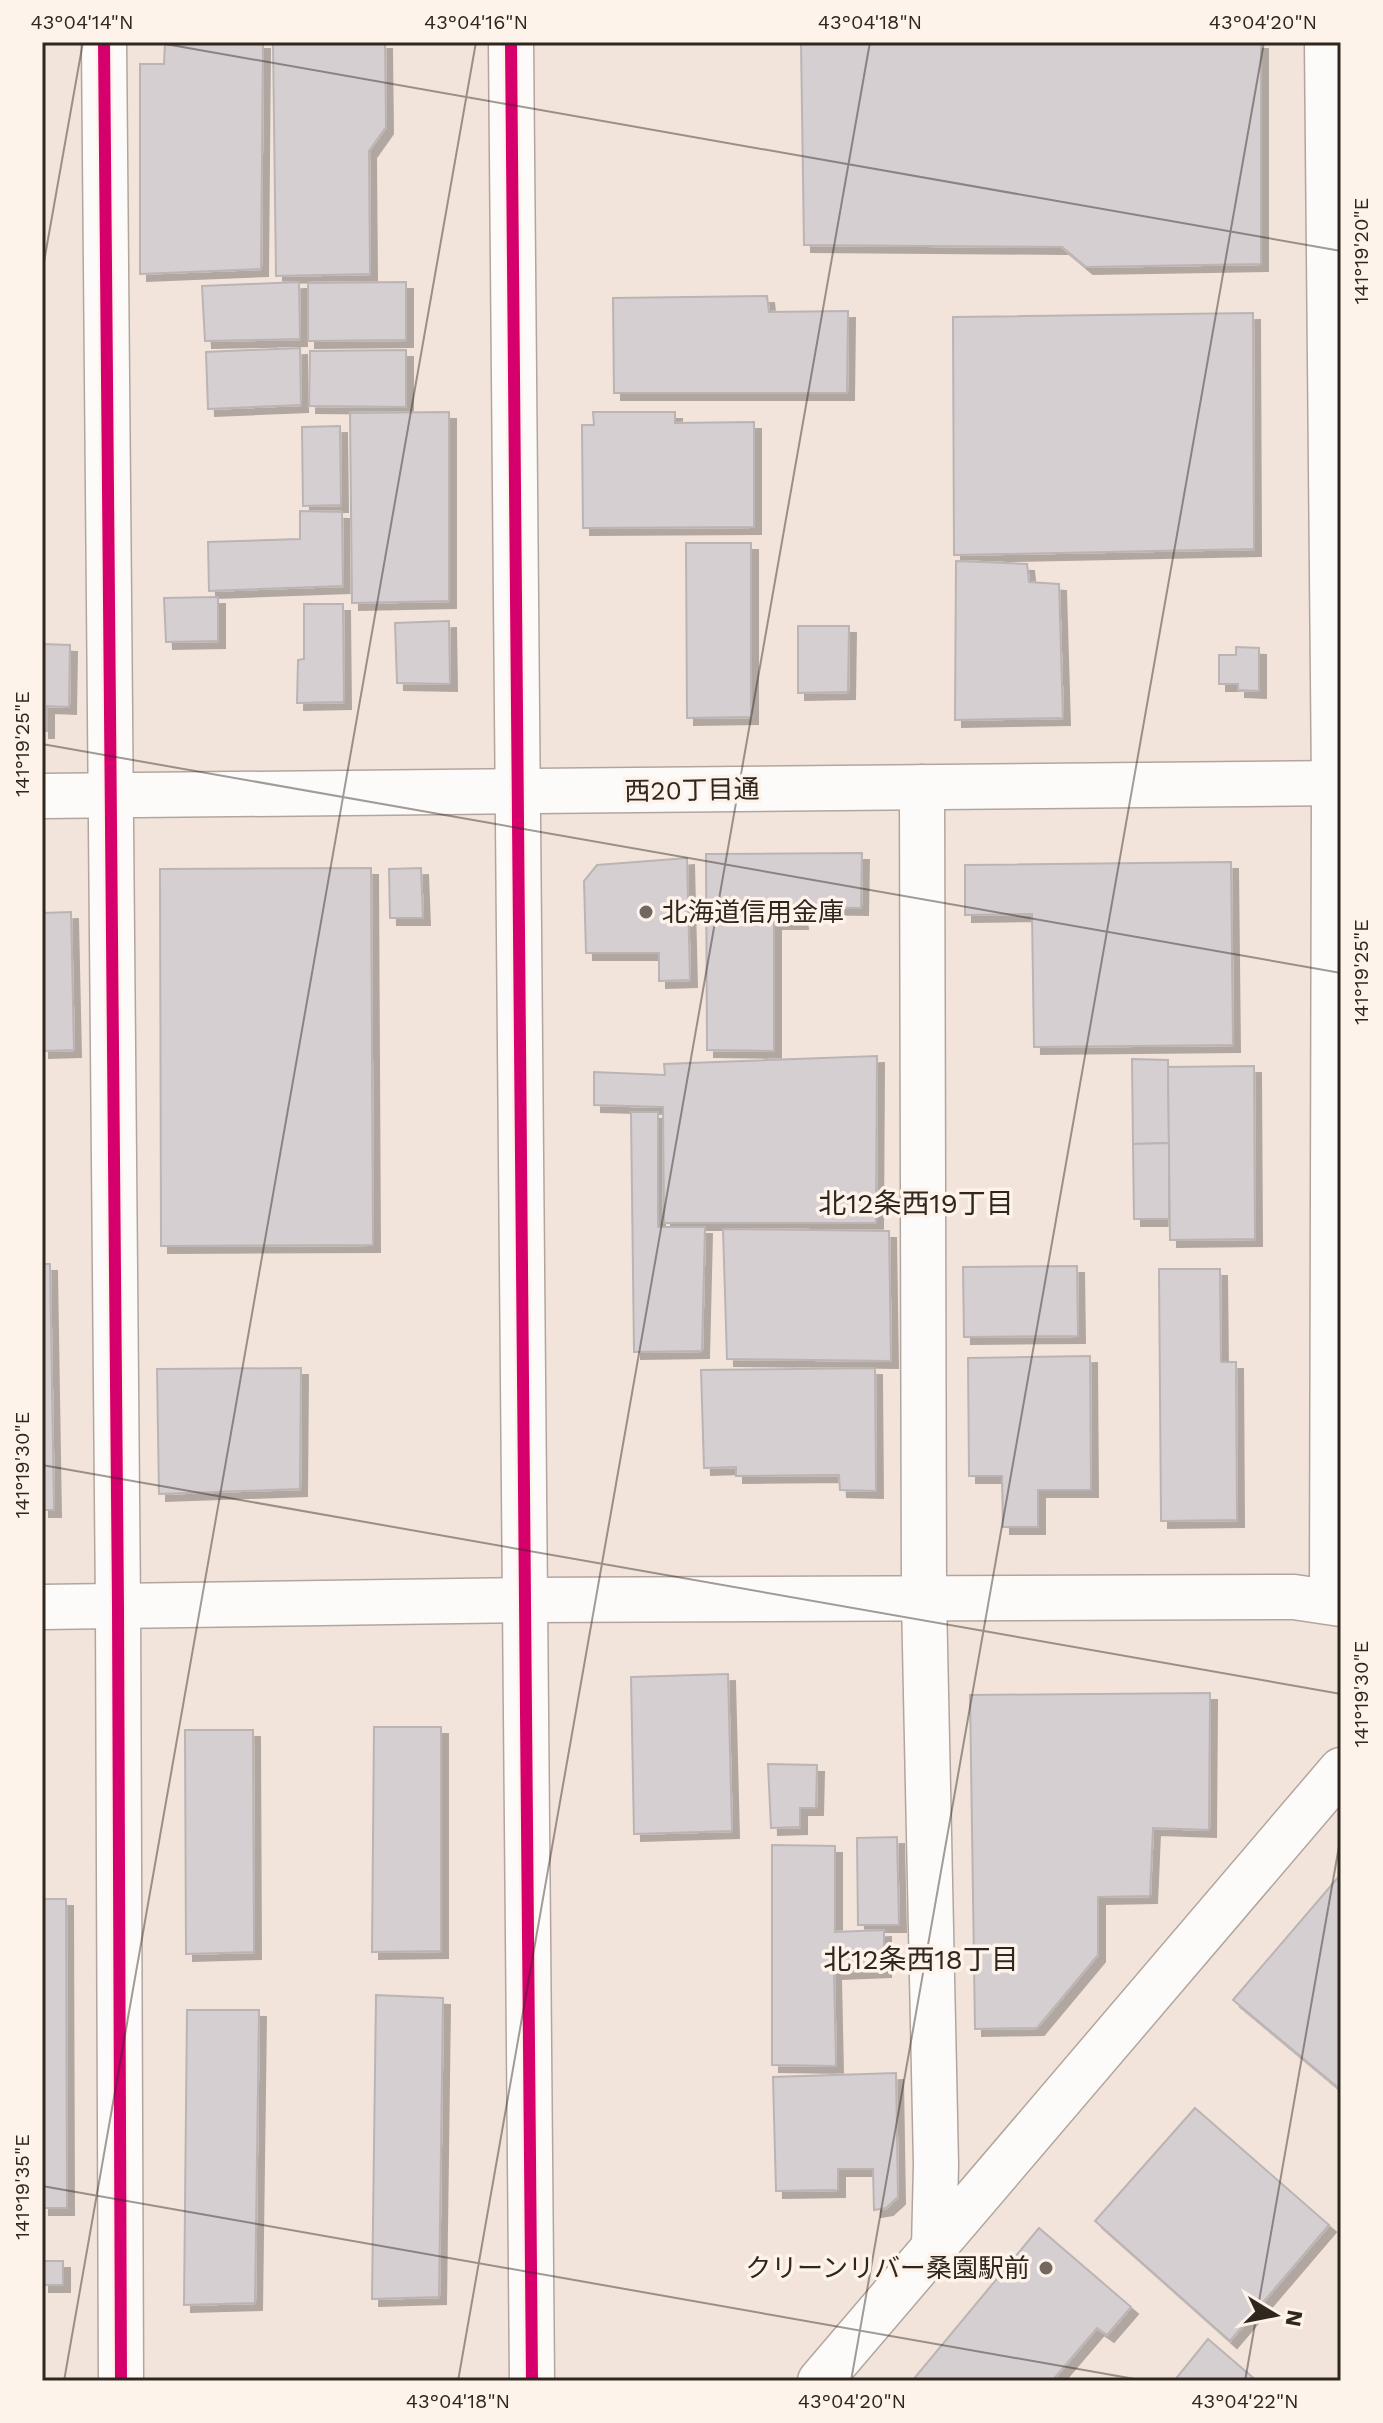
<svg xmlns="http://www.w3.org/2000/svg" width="1383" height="2423" viewBox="0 0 1383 2423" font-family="'Work Sans','Noto Sans JP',sans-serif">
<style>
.building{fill:#d6cfd2;stroke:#bbb4b5;stroke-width:2;filter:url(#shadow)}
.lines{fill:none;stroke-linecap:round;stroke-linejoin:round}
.minor-casing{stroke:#b1a69f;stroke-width:47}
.tertiary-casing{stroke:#b1a69f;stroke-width:47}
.minor{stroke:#fdfbf9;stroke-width:44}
.tertiary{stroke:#fdfbf9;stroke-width:44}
.cycleway-casing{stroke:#fdf3eb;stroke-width:17}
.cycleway{stroke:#d6006c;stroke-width:12}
.ticks{fill:none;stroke:#2f261e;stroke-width:2;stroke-opacity:0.45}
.poi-dot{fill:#736860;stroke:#fdf3eb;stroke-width:3}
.labels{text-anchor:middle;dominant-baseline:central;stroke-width:7;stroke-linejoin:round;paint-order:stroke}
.street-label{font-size:26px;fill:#2f261e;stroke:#fdf3eb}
.poi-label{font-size:26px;fill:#2f261e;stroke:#fdf3eb;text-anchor:start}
.neighbourhood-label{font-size:28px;fill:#2f261e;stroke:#fdf3eb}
.neatline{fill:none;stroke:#2f261e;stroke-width:3}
.ticks-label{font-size:20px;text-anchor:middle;fill:#2f261e}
</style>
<defs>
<filter id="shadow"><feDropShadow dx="7" dy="7" stdDeviation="0" flood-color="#0004"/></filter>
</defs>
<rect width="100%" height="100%" fill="#f2e4da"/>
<g class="building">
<polygon points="165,42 263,42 261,269 140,274 140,64 164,64"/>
<polygon points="273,42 385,42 386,127 369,151 370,274 276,276"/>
<polygon points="801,42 1261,42 1261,264 1086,267 1062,247 804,245"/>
<polygon points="299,282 300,339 205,341 202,286"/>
<polygon points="406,282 406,340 308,341 308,283"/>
<polygon points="767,296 769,312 848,311 847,393 614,393 613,298"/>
<polygon points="1253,313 1254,549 954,555 953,317"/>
<polygon points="300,348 301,405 208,409 206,352"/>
<polygon points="406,350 406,407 309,406 310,351"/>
<polygon points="449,412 449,601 352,603 350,413"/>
<polygon points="593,412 675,412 675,423 754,422 754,527 583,528 582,425 594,425"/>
<polygon points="340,426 341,505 303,506 302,427"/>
<polygon points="300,511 342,512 343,586 209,591 208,542 300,539"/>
<polygon points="686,543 751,543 751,717 687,718"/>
<polygon points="956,561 1027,564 1029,582 1059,584 1063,718 955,720"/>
<polygon points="218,597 218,641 166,642 164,598"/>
<polygon points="304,604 343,604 344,702 297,703 298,660 304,659"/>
<polygon points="449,621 450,684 397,683 395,623"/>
<polygon points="798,626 849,626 848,692 798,693"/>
<polygon points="42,644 70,645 69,707 47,706 47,731 42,731"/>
<polygon points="1236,647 1259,648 1259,691 1238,690 1238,684 1219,684 1219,655 1236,655"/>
<polygon points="862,853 861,908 799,907 801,922 774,922 774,1051 707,1050 706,854"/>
<polygon points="687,858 690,980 659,981 659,953 586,953 584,881 597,865"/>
<polygon points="1231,862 1233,1045 1034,1047 1032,914 965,915 965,865"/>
<polygon points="371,868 373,1245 161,1246 160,869"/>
<polygon points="421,868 423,918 390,918 389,869"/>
<polygon points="71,912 74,1050 42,1051 42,913"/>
<polygon points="877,1056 876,1223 664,1223 663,1107 594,1105 594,1072 665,1075 664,1064"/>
<polygon points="1132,1059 1168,1060 1169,1143 1133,1144"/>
<polygon points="1254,1066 1255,1239 1170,1240 1168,1067"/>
<polygon points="631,1112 658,1112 658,1227 705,1227 702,1351 634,1352"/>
<polygon points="1169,1143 1169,1219 1134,1219 1133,1144"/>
<polygon points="723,1229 889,1231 891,1361 727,1359"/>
<polygon points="42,1264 50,1264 54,1510 42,1510"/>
<polygon points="1077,1266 1078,1336 964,1337 963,1267"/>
<polygon points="1159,1269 1220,1269 1221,1362 1236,1362 1237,1520 1161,1521"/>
<polygon points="1090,1356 1091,1490 1038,1490 1038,1527 1003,1527 1002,1476 969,1476 968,1358"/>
<polygon points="301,1368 300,1489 159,1494 157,1369"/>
<polygon points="875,1368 876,1491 840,1490 839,1475 736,1476 736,1467 704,1468 701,1370"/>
<polygon points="728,1674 732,1831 634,1834 631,1677"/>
<polygon points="1210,1693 1209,1830 1153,1828 1150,1896 1098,1897 1098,1955 1037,2028 975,2029 970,1695"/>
<polygon points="374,1727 441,1727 441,1951 372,1952"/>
<polygon points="185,1730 253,1730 254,1952 186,1954"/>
<polygon points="768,1764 817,1765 816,1808 800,1808 800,1827 771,1828"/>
<polygon points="897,1837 899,1925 858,1925 857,1838"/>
<polygon points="772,1845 835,1846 835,1932 884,1930 884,1970 834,1972 836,2066 772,2065"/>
<polygon points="1341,1874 1341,2090 1233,2000"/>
<polygon points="42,1899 66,1899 67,2208 42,2208"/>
<polygon points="376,1995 443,1998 439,2297 372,2299"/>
<polygon points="187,2010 259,2010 255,2303 184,2305"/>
<polygon points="896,2073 898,2197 886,2208 874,2210 873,2169 838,2169 838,2190 776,2191 773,2077"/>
<polygon points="1195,2108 1329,2225 1230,2341 1095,2221"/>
<polygon points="1039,2228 1131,2307 1107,2335 1097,2328 1052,2381 912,2381"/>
<rect x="42" y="2261" width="21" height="24"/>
<polygon points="1208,2339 1257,2381 1174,2381"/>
</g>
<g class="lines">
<defs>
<g id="minor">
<polyline points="104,42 118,1607 121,2381"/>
<polyline points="511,42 532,2381"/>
<polyline points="1327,42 1334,783 1332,1602"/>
<polyline points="922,787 924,1599 936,2165 934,2248"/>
<polyline points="42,1607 523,1600 1294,1597 1341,1604"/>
</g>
<g id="tertiary">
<polyline points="42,796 1341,783"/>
<polyline points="820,2381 1341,1770"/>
</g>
</defs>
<use href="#minor" class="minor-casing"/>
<use href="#tertiary" class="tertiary-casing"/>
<use href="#minor" class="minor"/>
<use href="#tertiary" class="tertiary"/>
<defs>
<g id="cycleway">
<polyline points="104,42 118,1607 121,2381"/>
<polyline points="511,42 532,2381"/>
</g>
</defs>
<use href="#cycleway" class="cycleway-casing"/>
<use href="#cycleway" class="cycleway"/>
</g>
<path class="ticks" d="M154,42L1341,251M42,273L83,42M42,744L1341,973M42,1465L1341,1694M42,2186L1146,2381M64,2381L476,42M458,2381L870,42M851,2381L1264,42M1245,2381L1341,1835"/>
<g class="poi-dot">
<circle cx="646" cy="912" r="8"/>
<circle cx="1046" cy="2268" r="8"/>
</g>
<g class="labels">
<g class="street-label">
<text transform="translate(692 790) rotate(-1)">西20丁目通</text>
</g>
<g class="poi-label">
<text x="662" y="912">北海道信用金庫</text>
<text x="1030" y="2268" text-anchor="end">クリーンリバー桑園駅前</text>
</g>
<g class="neighbourhood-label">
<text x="916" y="1203">北12条西19丁目</text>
<text x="921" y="1959">北12条西18丁目</text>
</g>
</g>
<rect width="1383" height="2423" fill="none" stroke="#fdf3eb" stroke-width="88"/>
<g transform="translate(1275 2315) rotate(100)" stroke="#fdf3eb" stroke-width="6" paint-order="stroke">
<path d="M0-6L14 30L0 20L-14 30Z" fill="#2f261e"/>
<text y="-12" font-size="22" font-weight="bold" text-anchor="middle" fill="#2f261e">N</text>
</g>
<rect x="44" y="44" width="1295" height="2335" class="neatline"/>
<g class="ticks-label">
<text x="82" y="29">43°04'14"N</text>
<text x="476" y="29">43°04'16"N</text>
<text x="870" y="29">43°04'18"N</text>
<text x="1263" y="29">43°04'20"N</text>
<text transform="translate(1361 251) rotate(-90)" y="7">141°19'20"E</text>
<text transform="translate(22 744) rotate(-90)" y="7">141°19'25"E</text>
<text transform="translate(1361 972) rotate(-90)" y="7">141°19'25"E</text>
<text transform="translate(22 1465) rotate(-90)" y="7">141°19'30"E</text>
<text transform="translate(1361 1694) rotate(-90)" y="7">141°19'30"E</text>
<text transform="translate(22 2187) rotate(-90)" y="7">141°19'35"E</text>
<text x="458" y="2408">43°04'18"N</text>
<text x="852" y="2408">43°04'20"N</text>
<text x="1245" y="2408">43°04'22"N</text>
</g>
</svg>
